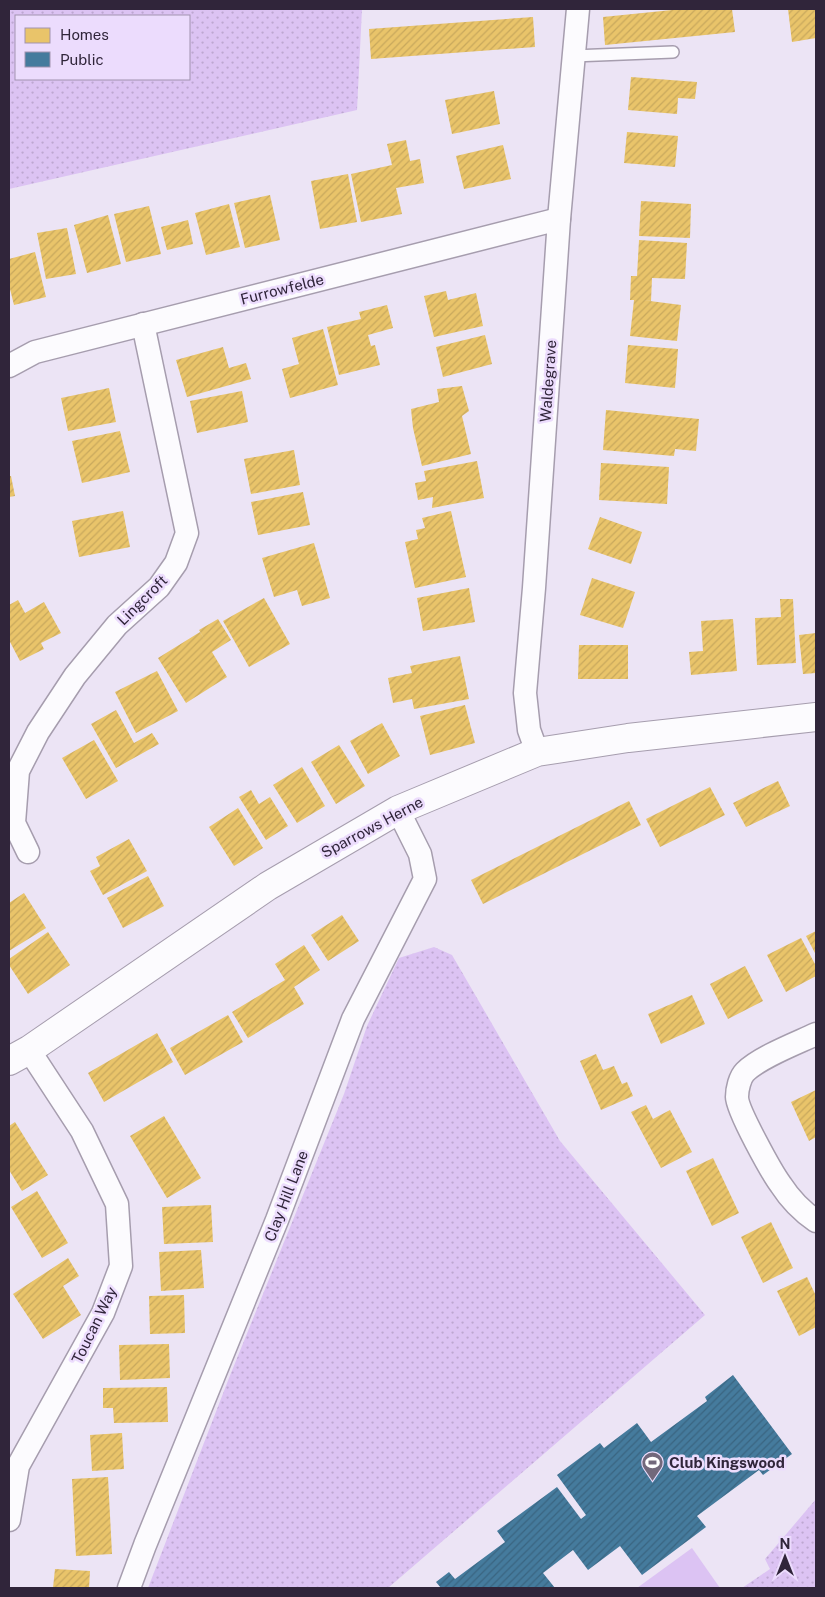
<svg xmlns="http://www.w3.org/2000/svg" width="825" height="1597" viewBox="0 0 825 1597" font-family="'Public Sans',sans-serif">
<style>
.grass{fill:url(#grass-dots);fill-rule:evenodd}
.park{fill:#dcc3f3}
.homes{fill:url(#homes-hatch)}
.public{fill:url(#public-hatch)}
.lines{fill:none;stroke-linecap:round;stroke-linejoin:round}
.service-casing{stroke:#a69dae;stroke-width:14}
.minor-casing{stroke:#a69dae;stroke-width:25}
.tertiary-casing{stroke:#a69dae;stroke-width:30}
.service{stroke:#fcfbfe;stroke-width:11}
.minor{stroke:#fcfbfe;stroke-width:22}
.tertiary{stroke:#fcfbfe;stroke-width:28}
.labels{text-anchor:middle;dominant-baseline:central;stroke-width:5;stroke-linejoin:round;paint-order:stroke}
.street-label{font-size:15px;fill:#30253a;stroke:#ecdcfd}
.poi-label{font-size:15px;font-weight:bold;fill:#30253a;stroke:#ecdcfd;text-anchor:start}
</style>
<defs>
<pattern id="grass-dots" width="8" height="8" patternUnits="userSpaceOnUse" patternTransform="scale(1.25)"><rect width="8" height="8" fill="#dcc3f3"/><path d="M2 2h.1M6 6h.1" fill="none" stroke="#bda7d1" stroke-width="1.8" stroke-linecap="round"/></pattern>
<pattern id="homes-hatch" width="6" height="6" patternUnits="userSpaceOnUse" patternTransform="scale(1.25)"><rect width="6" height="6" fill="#e9c46a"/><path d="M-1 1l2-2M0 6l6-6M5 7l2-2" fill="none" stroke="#c8a85d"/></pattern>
<pattern id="public-hatch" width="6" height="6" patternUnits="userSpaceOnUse" patternTransform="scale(1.25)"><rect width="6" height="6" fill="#457b9d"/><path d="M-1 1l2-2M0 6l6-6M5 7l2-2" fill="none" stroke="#3a6581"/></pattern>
</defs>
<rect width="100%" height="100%" fill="#ece4f5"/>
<g class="grass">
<path d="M9,9H362L357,110L9,189ZM16,16H189V79H16Z"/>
<polygon points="434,947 452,955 560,1141 705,1315 388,1588 148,1588 229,1378 344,1094 367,1026 399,958"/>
<polygon points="816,1499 816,1588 742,1588 770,1569 765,1559"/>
</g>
<polygon class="park" points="692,1548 720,1588 637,1588"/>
<g class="homes">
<polygon points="682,9 732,9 735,32 605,45 603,17"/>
<polygon points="788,9 816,9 816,38 792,42"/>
<polygon points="533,17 535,47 371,59 369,29"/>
<polygon points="631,77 697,82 695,99 678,98 677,114 628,110"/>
<polygon points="494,91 500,124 452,134 445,100"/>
<polygon points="627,132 678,136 675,167 624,163"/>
<polygon points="406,140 410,161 420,159 424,183 396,188 402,214 361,222 351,174 392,165 387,144"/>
<polygon points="503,145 511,179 464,189 456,156"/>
<polygon points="348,174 357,222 320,229 311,181"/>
<polygon points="270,195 280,240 245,248 234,203"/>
<polygon points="641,201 691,204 690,238 639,236"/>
<polygon points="229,204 240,247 206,255 195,213"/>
<polygon points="149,206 161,254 126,262 114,214"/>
<polygon points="108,215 121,264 87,273 74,225"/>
<polygon points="188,220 193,244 167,250 161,227"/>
<polygon points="67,228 76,274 46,279 37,233"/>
<polygon points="639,240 687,243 685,279 652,278 651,301 642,300 681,305 677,341 630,336 634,300 630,300 631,276 637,276"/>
<polygon points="35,252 46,297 14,305 9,285 9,259"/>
<polygon points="446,291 448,300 476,293 483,326 434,337 424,296"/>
<polygon points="387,305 393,328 368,335 371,346 375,345 380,365 339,375 327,327 361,319 359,312"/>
<polygon points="323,329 338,385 290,398 282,369 299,364 292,338"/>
<polygon points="485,335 492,364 443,377 436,347"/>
<polygon points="628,345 678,349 675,388 625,383"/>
<polygon points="223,347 229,368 246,363 251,379 187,397 176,360"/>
<polygon points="462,386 469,411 462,416 471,454 422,466 413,428 411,409 439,402 437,389"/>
<polygon points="109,388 116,422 68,431 61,398"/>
<polygon points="242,391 248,422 197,433 190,401"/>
<polygon points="606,410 699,419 696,451 675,449 674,456 603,450"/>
<polygon points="120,431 130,472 82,483 72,441"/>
<polygon points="294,450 300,485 251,494 244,459"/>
<polygon points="477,461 484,498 432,508 433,497 418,500 415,483 426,481 424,471"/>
<polygon points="601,463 669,467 667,504 599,500"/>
<polygon points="9,476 11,476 15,496 9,497"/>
<polygon points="303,492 310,525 258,535 251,502"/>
<polygon points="123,511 130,547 79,557 72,521"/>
<polygon points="451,511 466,577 415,588 405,542 418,539 416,530 425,528 422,518"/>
<polygon points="600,517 642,532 631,564 588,549"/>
<polygon points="314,543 330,598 302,606 297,590 274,597 262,558"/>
<polygon points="592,578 635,592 623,628 580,615"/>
<polygon points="469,588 475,622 423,631 417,598"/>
<polygon points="264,598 290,644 249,667 223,621"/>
<polygon points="780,599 793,599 796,663 757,665 755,618 781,617"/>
<polygon points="18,600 25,613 44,602 61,633 41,643 44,649 20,661 9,640 9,605"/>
<polygon points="218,619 231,640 212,652 227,677 186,703 158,658 200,632 205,640 199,630"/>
<polygon points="733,619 737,671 691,675 689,652 703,651 701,621"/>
<polygon points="816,633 816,673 803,674 799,635"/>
<polygon points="579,645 628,645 628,679 578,679"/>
<polygon points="460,656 469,699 414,709 412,699 393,703 388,678 412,673 410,666"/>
<polygon points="157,671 178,711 136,733 115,692"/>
<polygon points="465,705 475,743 430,755 420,716"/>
<polygon points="116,710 134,743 152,733 159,744 116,768 91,724"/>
<polygon points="382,723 400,756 368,774 350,741"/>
<polygon points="94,740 118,781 86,799 62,758"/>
<polygon points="339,745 365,786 336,804 311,762"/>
<polygon points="302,767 325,806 297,823 273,785"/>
<polygon points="778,781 790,806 746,827 733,803"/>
<polygon points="710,787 725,815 660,847 646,819"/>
<polygon points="251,790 259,804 270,797 288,826 266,840 239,797"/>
<polygon points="629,801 641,825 483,904 471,880"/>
<polygon points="238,808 263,848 234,866 209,827"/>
<polygon points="129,839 147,871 103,895 90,871 100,866 96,857"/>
<polygon points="148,876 164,906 123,928 107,898"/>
<polygon points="24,893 46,928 9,951 9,903"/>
<polygon points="342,915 359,941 328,961 311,935"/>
<polygon points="816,931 816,955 806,936"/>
<polygon points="48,932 70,965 28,994 9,965 9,959"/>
<polygon points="801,938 816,966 816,976 786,992 767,955"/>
<polygon points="304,945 320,970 294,987 304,1004 248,1038 232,1012 285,980 275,964"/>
<polygon points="745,966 763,1001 728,1019 710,984"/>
<polygon points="692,995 705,1024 661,1044 648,1014"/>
<polygon points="228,1015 243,1042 185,1075 170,1048"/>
<polygon points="157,1033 173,1062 104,1102 88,1073"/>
<polygon points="596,1054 603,1070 614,1066 622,1084 627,1082 633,1096 601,1110 580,1061"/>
<polygon points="816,1090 816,1137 809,1141 791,1102"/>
<polygon points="646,1105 653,1119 670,1110 692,1152 661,1168 631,1112"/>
<polygon points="164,1116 201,1178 167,1198 130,1136"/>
<polygon points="15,1122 48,1175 22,1191 9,1170 9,1126"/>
<polygon points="713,1158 739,1213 712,1226 686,1171"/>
<polygon points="37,1191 68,1243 42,1258 11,1207"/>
<polygon points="211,1205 213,1242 164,1244 162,1207"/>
<polygon points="771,1222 793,1268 763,1283 741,1237"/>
<polygon points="201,1250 204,1288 161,1291 159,1252"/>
<polygon points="68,1258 79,1276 63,1286 81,1315 43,1339 13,1294"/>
<polygon points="807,1277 816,1296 816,1327 799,1336 777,1291"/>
<polygon points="184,1295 185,1333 150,1334 149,1296"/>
<polygon points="169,1344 170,1378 120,1380 119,1345"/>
<polygon points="167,1387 168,1422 114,1423 113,1408 103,1408 103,1388"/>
<polygon points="122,1433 124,1469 92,1471 90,1435"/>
<polygon points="108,1477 112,1554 76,1556 72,1479"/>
<polygon points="55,1569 90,1571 89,1588 53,1588"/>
</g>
<polygon class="public" points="733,1375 792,1454 763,1475 759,1470 697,1516 706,1527 642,1575 620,1546 588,1570 573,1550 543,1573 555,1588 441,1588 436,1582 449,1572 455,1579 505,1542 497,1531 557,1487 581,1519 586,1515 557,1475 600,1443 604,1448 637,1423 651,1442 707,1401 705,1397"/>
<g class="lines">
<defs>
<polyline id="service" points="573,56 673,52"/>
<g id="minor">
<polyline points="9,366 35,352 559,219"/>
<polyline points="537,752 529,730 525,693 534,588 559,219 578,9"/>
<polyline points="28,852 14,823 18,771 38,732 75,676 117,625 159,587 176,563 187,533 143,324"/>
<path d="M816,1034C797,1043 760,1057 745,1072C740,1077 737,1089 737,1097C737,1110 772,1173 781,1185C790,1199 803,1212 816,1221"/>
<polyline points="9,1520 18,1466 103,1313 121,1266 117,1204 82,1131 29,1050"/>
<polyline points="129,1588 145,1545 277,1220 353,1019 425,879 420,854 398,810"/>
</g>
<polyline id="tertiary" points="9,1061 29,1050 268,886 398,810 537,752 628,738 816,717"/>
</defs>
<use href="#service" class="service-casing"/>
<use href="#minor" class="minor-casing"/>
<use href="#tertiary" class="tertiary-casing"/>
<use href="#service" class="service"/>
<use href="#minor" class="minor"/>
<use href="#tertiary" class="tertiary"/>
</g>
<defs>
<symbol id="stadium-pin" viewBox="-11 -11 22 30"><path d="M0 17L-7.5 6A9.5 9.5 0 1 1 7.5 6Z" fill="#72687b" stroke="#ecdcfd"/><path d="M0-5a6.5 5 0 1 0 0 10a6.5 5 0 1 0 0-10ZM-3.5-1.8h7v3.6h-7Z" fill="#fff"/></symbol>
</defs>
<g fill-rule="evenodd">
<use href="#stadium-pin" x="640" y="1450" width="25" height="34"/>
</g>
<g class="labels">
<g class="street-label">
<text transform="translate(282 289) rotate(-14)">Furrowfelde</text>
<text transform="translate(548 381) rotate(-86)">Waldegrave</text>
<text transform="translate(142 600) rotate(-45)">Lingcroft</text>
<text transform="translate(372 827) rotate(-28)">Sparrows Herne</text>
<text transform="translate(286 1196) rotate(-69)">Clay Hill Lane</text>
<text transform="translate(94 1325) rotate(-64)">Toucan Way</text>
</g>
<g class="poi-label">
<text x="669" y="1462">Club Kingswood</text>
</g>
</g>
<rect width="825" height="1597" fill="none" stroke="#30253a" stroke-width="20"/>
<rect x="15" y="15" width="175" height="65" fill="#ecdcfd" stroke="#a193af"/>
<rect x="25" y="28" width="25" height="15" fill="#e9c46a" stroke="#a193af"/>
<text x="60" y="40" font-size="15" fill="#30253a">Homes</text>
<rect x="25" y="52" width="25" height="15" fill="#457b9d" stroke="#a193af"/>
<text x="60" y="65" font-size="15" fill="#30253a">Public</text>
<g transform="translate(785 1557)" stroke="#ecdcfd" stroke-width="4" paint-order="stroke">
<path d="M0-4L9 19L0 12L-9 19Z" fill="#30253a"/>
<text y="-8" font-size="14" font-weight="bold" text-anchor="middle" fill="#30253a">N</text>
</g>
</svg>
